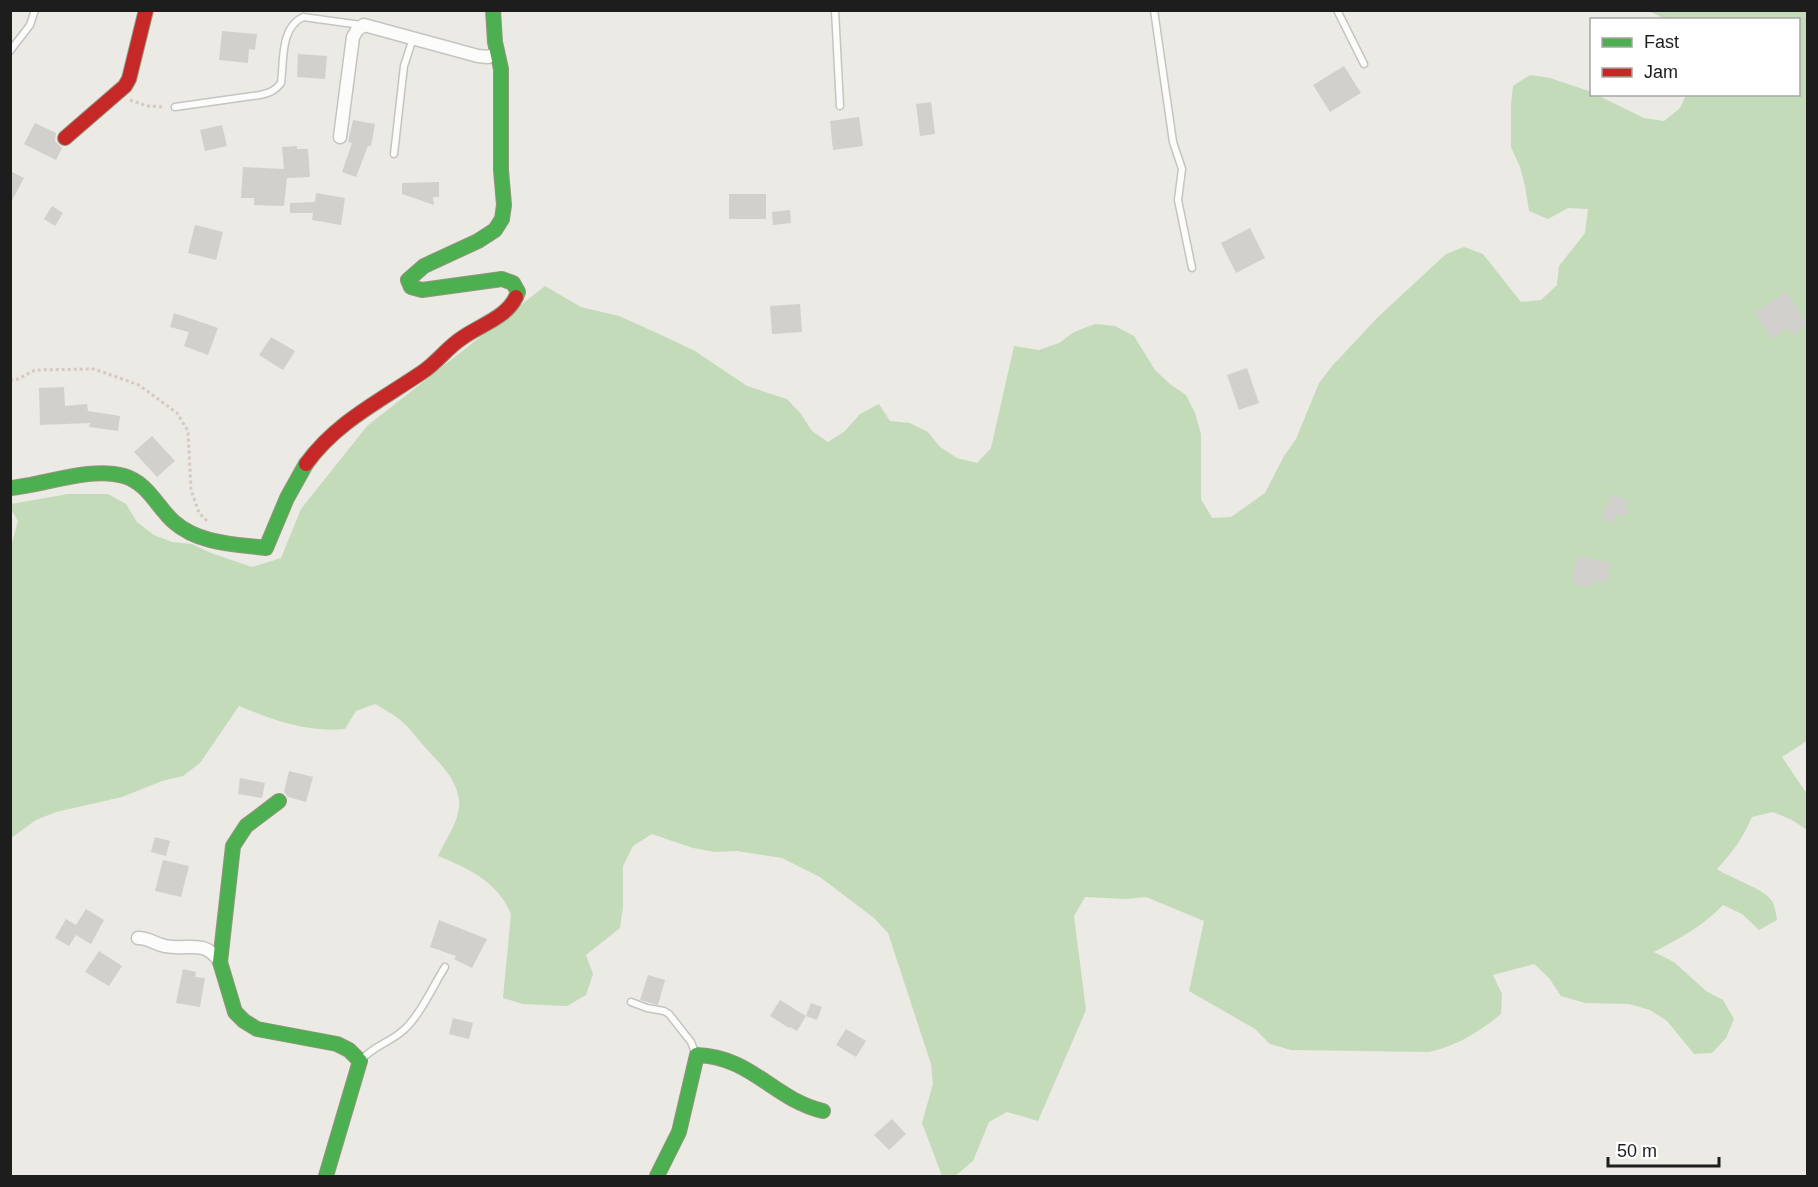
<svg xmlns="http://www.w3.org/2000/svg" width="1818" height="1187" viewBox="0 0 1818 1187" font-family="Helvetica,sans-serif">
<style>
.forest{fill:#c4dbba}
.building{fill:#d2d0cc}
.lines{fill:none;stroke-linecap:round;stroke-linejoin:round}
.lane-casing{stroke:#c4c4c1;stroke-width:9}
.street-casing{stroke:#c4c4c1;stroke-width:15}
.fast-casing{stroke:#93957d;stroke-width:16}
.jam-casing{stroke:#93957d;stroke-width:16}
.path{stroke:#d7c8c4;stroke-width:3;stroke-dasharray:3 3;stroke-linecap:butt}
.lane{stroke:#fcfcfb;stroke-width:6}
.street{stroke:#fcfcfb;stroke-width:12}
.fast{stroke:#4caf50;stroke-width:14}
.jam{stroke:#c62828;stroke-width:14}
</style>
<rect width="100%" height="100%" fill="#ebeae5"/>
<path class="forest" d="M1649,11H1807L1808,740L1782,757L1807,794V830L1792,820L1773,812L1752,817C1743,838 1732,853 1717,869C1730,878 1765,889 1772,901C1775,906 1776,914 1777,920L1759,930L1742,914L1723,905C1703,926 1680,938 1654,952L1674,962L1706,991L1723,1000L1734,1019L1726,1038L1712,1053L1694,1054L1667,1021L1650,1010L1629,1004L1585,1003L1561,996L1549,978L1534,964L1493,975L1502,994L1501,1014C1479,1032 1457,1046 1429,1052L1291,1050L1270,1044L1255,1029L1189,991L1204,921L1146,897L1125,899L1085,897L1074,916L1086,1010L1038,1121L1007,1112L989,1122L973,1161L955,1176H942L922,1123L933,1084L931,1064L888,933L874,918L820,877L782,858L737,851L715,852L693,848L652,834L633,846L623,866V907L620,928L586,955L593,974L586,995L567,1006L523,1004L503,998L511,914C498,882 468,868 438,856C446,839 461,819 459,800C456,777 438,762 424,746C415,736 407,724 395,716C389,712 382,708 375,704L356,711L345,729C309,733 273,720 239,706L200,763L183,776L162,781L122,797L56,812L36,820L11,838L10,550L18,521L11,509V504L68,494H108L126,504L137,522L154,535L172,542L192,544L211,553L252,567L281,558L301,509L367,426L545,286L581,307L619,316L657,333L695,351L747,386L787,399L801,414L812,431L828,442L845,431L860,414L879,404L890,421L910,423L928,432L940,447L957,458L977,463L991,448L1014,346L1039,350L1059,343L1074,332L1095,324L1115,326L1134,336L1155,370L1170,384L1186,395L1195,413L1201,434V499L1212,518L1231,517L1265,493L1284,456L1296,439L1319,383L1333,365L1378,317L1446,254L1464,247L1483,254L1521,302L1541,300L1557,285L1559,266L1585,233L1588,209L1568,208L1548,219L1529,211L1525,186L1520,167L1511,147V105L1513,86L1530,75L1550,78L1589,91L1592,94L1597,95L1644,118L1664,121L1680,108L1686,95L1798,94V20L1665,19Z"/>
<g class="building">
<polygon points="222,31 257,34 255,50 249,49 248,63 219,60"/>
<polygon points="298,54 327,56 325,79 297,77"/>
<polygon points="1344,66 1361,93 1330,112 1313,85"/>
<polygon points="931,102 935,134 920,136 916,104"/>
<polygon points="859,117 863,146 833,150 830,121"/>
<polygon points="353,120 375,124 371,146 368,146 356,177 342,172 352,143 348,142"/>
<polygon points="35,123 56,133 55,141 62,148 56,160 24,144"/>
<polygon points="222,125 227,146 205,151 200,130"/>
<polygon points="297,146 297,149 308,149 310,177 287,178 284,206 254,205 254,198 241,198 243,167 284,169 282,147"/>
<polygon points="10,171 24,178 10,204"/>
<polygon points="439,182 439,197 433,197 434,205 402,194 402,183"/>
<polygon points="316,193 345,198 341,225 312,220 313,213 290,213 290,203 315,202"/>
<rect x="729" y="194" width="37" height="25"/>
<polygon points="52,206 63,213 55,226 44,219"/>
<polygon points="790,210 791,223 773,225 772,212"/>
<polygon points="195,225 223,232 216,260 188,253"/>
<polygon points="1250,228 1265,258 1236,273 1221,243"/>
<polygon points="1787,292 1807,326 1792,335 1788,328 1771,339 1755,312"/>
<polygon points="800,304 802,332 772,334 770,306"/>
<polygon points="174,313 218,328 208,355 184,346 189,332 170,327"/>
<polygon points="271,337 295,351 283,370 259,355"/>
<polygon points="1247,368 1259,403 1239,410 1227,375"/>
<polygon points="64,387 65,406 87,404 88,411 120,416 118,431 89,427 90,423 40,425 39,388"/>
<polygon points="152,436 175,461 157,477 134,452"/>
<polygon points="1611,494 1629,501 1624,516 1616,514 1613,523 1601,519"/>
<polygon points="1577,556 1610,562 1606,584 1593,581 1591,587 1572,584"/>
<polygon points="289,771 313,777 306,802 288,797 284,792"/>
<polygon points="240,778 265,783 262,798 238,794"/>
<polygon points="155,837 170,841 166,856 151,852"/>
<polygon points="163,860 189,866 181,897 155,891"/>
<polygon points="86,909 104,920 91,944 76,935 69,946 55,938 66,919 76,925"/>
<polygon points="439,920 487,939 472,968 454,959 456,956 430,947"/>
<polygon points="99,951 122,966 109,986 85,972"/>
<polygon points="183,969 196,972 195,977 205,978 200,1007 176,1003"/>
<polygon points="648,975 665,980 658,1005 640,1000"/>
<polygon points="780,1000 806,1016 811,1003 822,1007 817,1020 806,1016 797,1031 790,1027 789,1028 770,1016"/>
<polygon points="453,1018 473,1023 469,1039 449,1034"/>
<polygon points="846,1029 866,1041 856,1057 836,1045"/>
<polygon points="892,1119 906,1134 889,1150 874,1135"/>
</g>
<g class="lines">
<defs>
<g id="lane">
<polyline points="835,10 840,106"/>
<polyline points="1154,10 1173,142 1182,169 1178,200 1192,268"/>
<polyline points="1337,10 1364,64"/>
<polyline points="10,51 30,25 35,10"/>
<path d="M175,107L260,95C269,93 275,91 281,83C284,60 280,28 303,17L361,25"/>
<polyline points="394,154 404,66 413,38"/>
<polyline points="631,1002 647,1008 664,1011 669,1014 691,1042 696,1055"/>
<path d="M361,1060C374,1046 386,1044 400,1033C418,1020 433,986 445,967"/>
</g>
<g id="street">
<polyline points="340,137 353,37 357,30 364,25 478,56 488,57 497,53"/>
<path d="M138,938C150,938 154,944 165,946C188,951 204,938 220,962"/>
</g>
<g id="fast">
<polyline points="493,10 495,42 501,69 501,170 504,205 502,219 495,230 478,241 424,266 408,280 411,287 422,290 502,279 513,283 518,292 516,297"/>
<path d="M10,488C45,485 90,466 124,476C148,483 157,507 174,522C199,544 235,544 266,548L287,498L306,464"/>
<polyline points="279,801 246,826 233,846 220,962 235,1012 244,1021 257,1029 337,1044 349,1050 360,1061 326,1176"/>
<path d="M657,1176L679,1132L697,1055C752,1057 773,1099 823,1111"/>
</g>
<g id="jam">
<polyline points="65,138 125,86 129,79 146,10"/>
<path d="M306,464C337,421 382,400 424,371C438,361 448,347 462,338C480,325 506,318 516,297"/>
</g>
</defs>
<use href="#lane" class="lane-casing"/>
<use href="#street" class="street-casing"/>
<use href="#fast" class="fast-casing"/>
<use href="#jam" class="jam-casing"/>
<g class="path">
<polyline points="130,100 147,106 165,107"/>
<polyline points="10,380 18,379 35,370 94,369 139,385 177,413 188,431 191,490 199,513 209,523"/>
</g>
<use href="#lane" class="lane"/>
<use href="#street" class="street"/>
<use href="#fast" class="fast"/>
<use href="#jam" class="jam"/>
</g>
<rect width="1818" height="1187" fill="none" stroke="#1d1d1d" stroke-width="24"/>
<rect x="1590" y="18" width="210" height="78" fill="#ffffff" stroke="#a5a5a5" stroke-width="1.5"/>
<rect x="1602" y="38" width="30" height="9" fill="#4caf50" stroke="#a5a5a5" stroke-width="1.5"/>
<text x="1644" y="48" font-size="18" fill="#1d1d1d">Fast</text>
<rect x="1602" y="68" width="30" height="9" fill="#c62828" stroke="#a5a5a5" stroke-width="1.5"/>
<text x="1644" y="78" font-size="18" fill="#1d1d1d">Jam</text>
<path d="M1608 1157v9h111v-9" fill="none" stroke="#1d1d1d" stroke-width="3"/>
<text x="1617" y="1157" font-size="18" fill="#1d1d1d" stroke="#ffffff" stroke-width="4.5" paint-order="stroke">50 m</text>
</svg>
